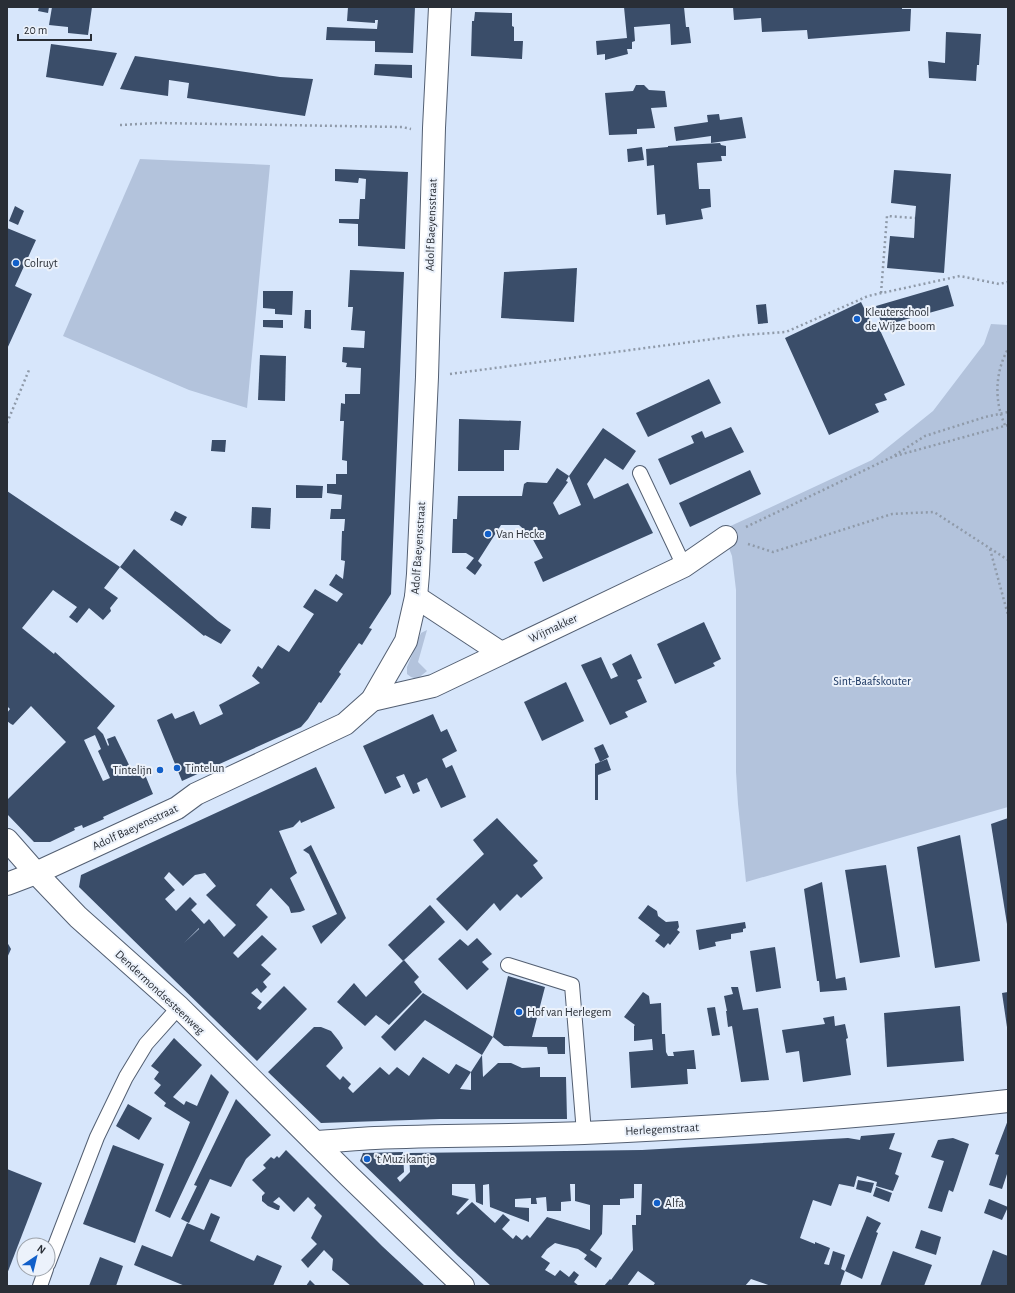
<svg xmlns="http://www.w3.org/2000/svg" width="1015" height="1293" viewBox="0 0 1015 1293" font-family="'Alegreya Sans',sans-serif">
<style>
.green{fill:#b3c3dc}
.building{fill:#3a4d69;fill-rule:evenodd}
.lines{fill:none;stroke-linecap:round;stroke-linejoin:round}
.lane-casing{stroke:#535f72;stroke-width:16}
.street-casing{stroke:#535f72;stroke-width:24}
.secondary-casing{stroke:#535f72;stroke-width:24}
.path{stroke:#8f9aa9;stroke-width:2.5;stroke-dasharray:2 3;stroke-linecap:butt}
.lane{stroke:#fff;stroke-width:14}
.street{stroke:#fff;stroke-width:22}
.secondary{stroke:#fff;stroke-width:22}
.poi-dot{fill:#115fc9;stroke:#ecf2fb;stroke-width:1.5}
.labels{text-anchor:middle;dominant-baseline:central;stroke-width:4;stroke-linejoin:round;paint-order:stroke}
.street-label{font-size:12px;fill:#292e36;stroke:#ecf2fb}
.poi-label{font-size:12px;fill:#292e36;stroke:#ecf2fb;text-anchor:start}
.park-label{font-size:12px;fill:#193560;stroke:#ecf2fb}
</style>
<rect width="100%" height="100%" fill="#d7e6fb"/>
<g class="green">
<polygon points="140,159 270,165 247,408 189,390 63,336"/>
<polygon points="991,324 1008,325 1008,807 746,882 738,804 736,772 736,590 732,556 722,530 872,460 933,411 984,344"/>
<polygon points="427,630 418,662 427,671 417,679 411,677 407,674 407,667 421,633"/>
</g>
<g class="building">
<polygon points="39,7 49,7 48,13 38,11"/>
<polygon points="52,7 92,7 88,35 68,33 68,27 49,25"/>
<polygon points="348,7 415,7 413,53 375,52 375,41 326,40 327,27 377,29 378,20 375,20 375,23 347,21"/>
<polygon points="624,7 684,7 686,27 689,27 691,43 671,45 670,24 634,27 635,41 632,42 632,49 627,49 628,54 605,60 605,54 597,55 596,41 627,38"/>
<polygon points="733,7 902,7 902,9 911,9 910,31 808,39 807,30 762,32 761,18 734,20"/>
<polygon points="475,12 512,13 512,26 514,27 514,41 523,41 522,59 471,56 472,21 474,21"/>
<polygon points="946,32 981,34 979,65 977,65 976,81 929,78 928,61 945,63"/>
<polygon points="51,44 117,53 103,86 46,77"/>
<polygon points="135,56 280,77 313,79 305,116 187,98 189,83 169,80 168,96 120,89"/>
<polygon points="375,64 412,65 412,78 374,75"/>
<polygon points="636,85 644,85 649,90 665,91 667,107 651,108 655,128 637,129 637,134 609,135 605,93 633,91"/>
<polygon points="719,114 720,120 742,117 746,138 711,143 711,136 676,141 674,127 708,122 707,115"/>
<polygon points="720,143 721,145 726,146 726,156 721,156 722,161 697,163 699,189 710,189 711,207 701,209 703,219 666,225 665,214 657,215 654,165 647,166 646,149 668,147 668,146"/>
<polygon points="642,147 644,160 628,162 627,149"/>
<polygon points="335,169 408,172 405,249 358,246 358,224 339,223 339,219 359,219 360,199 365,199 366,179 359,178 358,183 335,181"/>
<polygon points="894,170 951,174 944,273 887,268 890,236 914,238 915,218 916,206 891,203"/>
<polygon points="15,206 24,211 18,225 9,221"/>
<polygon points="7,228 36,240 15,286 32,294 7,349"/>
<polygon points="577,268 574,322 501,318 504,272"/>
<polygon points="350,270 404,272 391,594 369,628 372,629 362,645 359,643 339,672 341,674 321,703 319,702 308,719 301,727 182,781 157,720 172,713 175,719 194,711 200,725 223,714 219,705 260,683 252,676 258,666 262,669 278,645 289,652 314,614 303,607 315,589 337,602 343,594 329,585 336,574 343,579 345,561 341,560 342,531 344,531 345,519 330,519 331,509 341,509 342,495 327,493 327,484 336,484 336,474 347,474 347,461 342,460 344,421 340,421 341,403 345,404 345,394 360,394 361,368 346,367 347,363 342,362 343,347 364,348 365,331 351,330 353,307 348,307"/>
<polygon points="948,285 954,306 882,326 876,306"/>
<polygon points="263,291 293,291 292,315 275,314 275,309 263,308"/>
<polygon points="861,302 875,330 879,328 905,385 884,394 887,400 875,404 879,412 829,435 785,338"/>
<polygon points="766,304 768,323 758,324 756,305"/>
<polygon points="305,310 311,310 311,329 304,328"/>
<polygon points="263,320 283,320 283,328 263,327"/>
<polygon points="260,355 286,356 285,401 258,400"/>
<polygon points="709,379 721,403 648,437 636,413"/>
<polygon points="459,419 521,421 519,450 504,450 504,471 458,471"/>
<polygon points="731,427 744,452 670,485 658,459 694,443 691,436 702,431 705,438"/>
<path d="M603,428L636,451L623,470L605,458L587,484L594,499L628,483L653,533L543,582L534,562L543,558L531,536L519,525H501L478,561L482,565L475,575L466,568L474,558L466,553H452L453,519H457L458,496H522L524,484L527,482L547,483L557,468L569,476ZM569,476L581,505L559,515L553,503L568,482L566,481Z"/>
<polygon points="212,440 226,440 225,452 211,451"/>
<polygon points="750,470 761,494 690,527 679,503"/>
<polygon points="296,485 323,486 322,498 296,498"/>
<path d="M7,491L120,567L104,588L118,598L110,608L111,611L103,620L89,608L77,623L69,617L77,607L53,590L22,628L54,654L55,652L115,706L97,728L103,734L108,746L109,745L107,739L115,736L131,769L141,765L153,794L103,817L104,819L83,828L82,825L74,828L75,830L50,842H34L7,814V800L66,742L31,706L13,725L11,724L7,721V713L10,709L7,706ZM95,735L101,749L98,751L110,778L103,781L84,740Z"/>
<polygon points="252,507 271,508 270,529 251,528"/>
<polygon points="175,511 187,517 182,526 170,520"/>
<polygon points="134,549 218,621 231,630 221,644 205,635 204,636 120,567"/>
<polygon points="704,622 721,659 713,663 715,666 675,684 657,644"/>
<polygon points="631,654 642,678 637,680 647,702 625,712 628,717 610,725 581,665 601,657 611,679 618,676 612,664"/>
<polygon points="566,682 584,721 542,741 524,702"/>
<polygon points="433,714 441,732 447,729 457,751 442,759 446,768 452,765 466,797 441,808 427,778 417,783 420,791 413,794 404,774 396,777 401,787 385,794 363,746"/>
<polygon points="603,744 609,757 600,762 594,748"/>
<polygon points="607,759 611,770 598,775 598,800 595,800 595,764"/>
<path d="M316,767L335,808L301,823L300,820L293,827L279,831L297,873L290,878L305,910L300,912L291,913L289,907L271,888L256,905L268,917L233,953L238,958L262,935L277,949L261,965L271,974L263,982L267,987L261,993L257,988L251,993L262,1002L257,1008L260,1010L284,986L307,1009L257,1061L79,887L81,875ZM169,872L183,886L195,875L205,873L216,886L206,895L236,925L224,937L209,919L204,924L191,910L197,904L190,897L176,911L165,899L175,890L164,878ZM199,928V929L184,943Z"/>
<polygon points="497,818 538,861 533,865 543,878 521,898 517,894 500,911 494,903 467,931 436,899 484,854 473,840"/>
<polygon points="1008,818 1008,924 1007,924 991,824"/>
<polygon points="960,835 980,961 935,968 917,847"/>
<polygon points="311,845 346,918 321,944 312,926 337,914 309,854 303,850"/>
<polygon points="886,865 900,957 860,963 845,870"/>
<polygon points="822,882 836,979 845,977 847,990 820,992 819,981 817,981 804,889"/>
<polygon points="430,905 445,922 403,961 388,945"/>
<polygon points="648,905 657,911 658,916 666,922 678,921 679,927 677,930 680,932 670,945 668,943 664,948 655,941 660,935 638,918"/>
<polygon points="745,922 746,928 743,929 743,932 731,934 731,939 715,942 716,946 699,950 696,930"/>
<polygon points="477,938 492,954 482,962 489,969 467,990 438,959 460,939 468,946"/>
<polygon points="7,942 11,949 7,958"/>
<polygon points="775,947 781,988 756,992 750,951"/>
<polygon points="404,960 419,977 414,982 422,992 389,1025 376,1015 365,1026 337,1002 354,983 366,997"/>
<polygon points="508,976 545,987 532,1037 565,1037 565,1054 548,1054 547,1047 504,1046 493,1037"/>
<polygon points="731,987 738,987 743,1010 758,1008 769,1080 741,1082 732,1026 728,1027 726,1011 727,1011 724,996 733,994"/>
<polygon points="643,992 649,996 650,1004 661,1003 662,1034 665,1034 666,1052 668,1056 674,1056 673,1052 694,1050 696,1069 687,1069 688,1084 631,1088 629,1052 653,1050 652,1039 634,1041 634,1026 635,1025 624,1017"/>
<polygon points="1008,992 1008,1027 1007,1027 1002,993"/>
<polygon points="423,993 493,1037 482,1055 425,1020 395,1051 381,1037"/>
<polygon points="960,1006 964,1061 887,1067 884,1013"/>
<polygon points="715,1007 720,1035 712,1036 707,1008"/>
<polygon points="834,1016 835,1026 845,1024 848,1038 846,1039 851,1075 803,1082 799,1051 786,1053 782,1030 825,1024 823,1018"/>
<polygon points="314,1027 321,1027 331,1031 339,1041 343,1048 326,1066 340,1080 343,1076 351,1084 348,1088 353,1093 380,1067 389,1075 397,1067 409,1076 423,1057 449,1074 456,1064 471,1072 460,1089 471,1090 471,1072 482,1055 483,1077 498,1063 511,1063 522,1068 540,1067 540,1077 566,1077 567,1119 440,1119 321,1123 268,1072"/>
<polygon points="174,1038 202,1065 173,1097 184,1105 186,1101 197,1106 211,1074 229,1092 170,1218 155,1211 190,1122 164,1106 166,1103 154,1093 161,1085 154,1079 159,1072 151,1066"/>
<polygon points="236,1099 271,1135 246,1159 231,1187 210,1179 189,1223 181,1219 197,1186 194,1185"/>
<polygon points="128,1104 152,1118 139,1140 116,1126"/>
<polygon points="1008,1120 1008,1171 1002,1189 989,1185 999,1155 995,1154"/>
<path d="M895,1133L889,1149L902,1153L895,1174L899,1176L893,1191L876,1186L877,1182L857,1176L854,1187L839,1184L831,1206L813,1200L800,1238L815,1244V1242L830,1248L824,1264L829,1265L833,1251L845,1255L841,1269L845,1271L840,1286H771L751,1279L745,1286H653L655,1283L638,1271L627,1286H604L610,1279L611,1280L633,1250L632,1225H636V1215H641L642,1184H634V1198L620,1199V1205H603L602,1234L590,1250L602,1258L596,1268L584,1259L587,1255L578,1249L555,1243L547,1249L541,1257L550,1263L545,1270L555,1276L560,1270L569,1277L574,1271L579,1275L574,1282L579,1286H491L458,1256L360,1161L363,1153L403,1152L404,1172L397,1178L400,1182L410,1172L409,1153L642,1150L848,1138L860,1140L861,1136ZM452,1184H475L476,1202L483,1205V1185L489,1184L490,1207L529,1222V1208L515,1207V1199L531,1198V1204H537L536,1198L546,1197L547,1211H561V1202L571,1201L570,1184H575V1201L590,1205V1230L547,1217L530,1238L527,1235L522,1240L516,1235L513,1239L502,1229L510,1220L503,1214L495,1223L472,1202L458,1215L456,1213L469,1199L452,1195Z"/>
<polygon points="953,1138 969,1144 953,1192 949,1190 942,1212 928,1208 944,1161 931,1157 938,1140"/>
<polygon points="113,1145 164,1164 135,1243 83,1224"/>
<polygon points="286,1150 382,1246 425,1286 351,1286 332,1270 333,1259 324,1250 308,1268 301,1260 317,1244 311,1238 322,1216 314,1208 316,1205 308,1197 294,1212 279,1197 273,1202 280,1206 279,1210 277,1210 268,1206 262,1201 262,1196 265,1193 252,1180 266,1168 263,1165 271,1157 274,1159 277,1156 279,1158"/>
<polygon points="7,1169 42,1183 7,1274"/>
<polygon points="858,1180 874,1183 871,1193 856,1189"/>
<polygon points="876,1187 892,1193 889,1202 873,1196"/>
<polygon points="989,1199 1008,1207 1002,1220 984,1213"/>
<polygon points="211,1213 220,1217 210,1241 254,1261 257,1255 282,1266 273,1286 185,1286 134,1265 142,1245 172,1257 187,1223 204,1230"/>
<polygon points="867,1216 881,1223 876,1232 878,1233 862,1279 845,1271"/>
<polygon points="921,1230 941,1237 936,1255 915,1248"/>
<polygon points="993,1250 1008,1256 1008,1286 980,1286"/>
<polygon points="893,1251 932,1265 924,1286 880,1286"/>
<polygon points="100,1257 123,1266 116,1286 89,1286"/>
<polygon points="310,1280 316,1286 306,1286"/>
</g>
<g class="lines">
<defs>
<g id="lane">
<polyline points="640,473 684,566"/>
<polyline points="508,965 572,985 584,1133"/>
<polyline points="48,1264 97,1137 126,1077 146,1044 179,1007"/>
<polyline points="40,1286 46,1269"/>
</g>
<g id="street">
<polyline points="416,597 501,653"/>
<polyline points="372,700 433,686 684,566 726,537"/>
<polyline points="36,873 177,808 196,794 345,724 372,700 406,641 416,597 418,574 427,377 434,128 440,7"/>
<path d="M315,1142C335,1141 355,1139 375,1138C444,1135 514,1136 584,1133C725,1127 867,1117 1008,1101"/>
</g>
<g id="secondary">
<polyline points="7,840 36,873 78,917 179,1007 350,1177 463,1286"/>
<polyline points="7,884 36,873"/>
</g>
</defs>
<use href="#lane" class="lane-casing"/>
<use href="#street" class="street-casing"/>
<use href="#secondary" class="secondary-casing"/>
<g class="path">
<polyline points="120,125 158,123 402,127 411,129"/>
<polyline points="881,293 887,216 915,218"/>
<polyline points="450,374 743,335 786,332 868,296 960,276 999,284 1008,282"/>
<polyline points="7,423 29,370"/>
<path d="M1005,425C994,401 995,372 1008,349"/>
<polyline points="895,456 1008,425"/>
<polyline points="746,527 892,457 925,436 985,417 1008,412"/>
<polyline points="748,544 773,552 892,514 934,512 1008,560"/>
<polyline points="990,549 1008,615"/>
</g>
<use href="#lane" class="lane"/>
<use href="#street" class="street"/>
<use href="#secondary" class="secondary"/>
</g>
<g class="poi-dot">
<circle cx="16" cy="263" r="4"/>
<circle cx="857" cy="319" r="4"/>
<circle cx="488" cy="534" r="4"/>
<circle cx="177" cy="768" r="4"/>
<circle cx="160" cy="770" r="4"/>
<circle cx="519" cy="1012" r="4"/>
<circle cx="367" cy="1159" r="4"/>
<circle cx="657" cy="1203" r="4"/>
</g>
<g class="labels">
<g class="street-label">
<text transform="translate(431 225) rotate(-88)">Adolf Baeyensstraat</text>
<text transform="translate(418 548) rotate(-86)">Adolf Baeyensstraat</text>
<text transform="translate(553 628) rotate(-25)">Wijmakker</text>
<text transform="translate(135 827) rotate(-25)">Adolf Baeyensstraat</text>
<text transform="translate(160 992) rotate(43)">Dendermondsesteenweg</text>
<text transform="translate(662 1129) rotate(-3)">Herlegemstraat</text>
</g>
<g class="poi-label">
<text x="24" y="263">Colruyt</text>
<text x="865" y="312">Kleuterschool<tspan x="865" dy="14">de Wijze boom</tspan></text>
<text x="496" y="534">Van Hecke</text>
<text x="185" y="768">Tintelun</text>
<text x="152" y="770" text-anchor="end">Tintelijn</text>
<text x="527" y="1012">Hof van Herlegem</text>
<text x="375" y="1159">'t Muzikantje</text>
<text x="665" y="1203">Alfa</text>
</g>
<g class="park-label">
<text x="872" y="681">Sint-Baafskouter</text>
</g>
</g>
<rect width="1015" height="1293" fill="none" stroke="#292e36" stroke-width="16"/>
<g transform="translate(36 1257) rotate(35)"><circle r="19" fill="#ecf2fb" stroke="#9ea4ac"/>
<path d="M0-3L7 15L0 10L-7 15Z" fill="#115fc9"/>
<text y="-6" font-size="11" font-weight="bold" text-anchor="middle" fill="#292e36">N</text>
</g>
<path d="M18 34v6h73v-6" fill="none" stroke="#292e36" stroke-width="2"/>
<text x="24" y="34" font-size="12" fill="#292e36" stroke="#ecf2fb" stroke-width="3" paint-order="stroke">20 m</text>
</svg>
